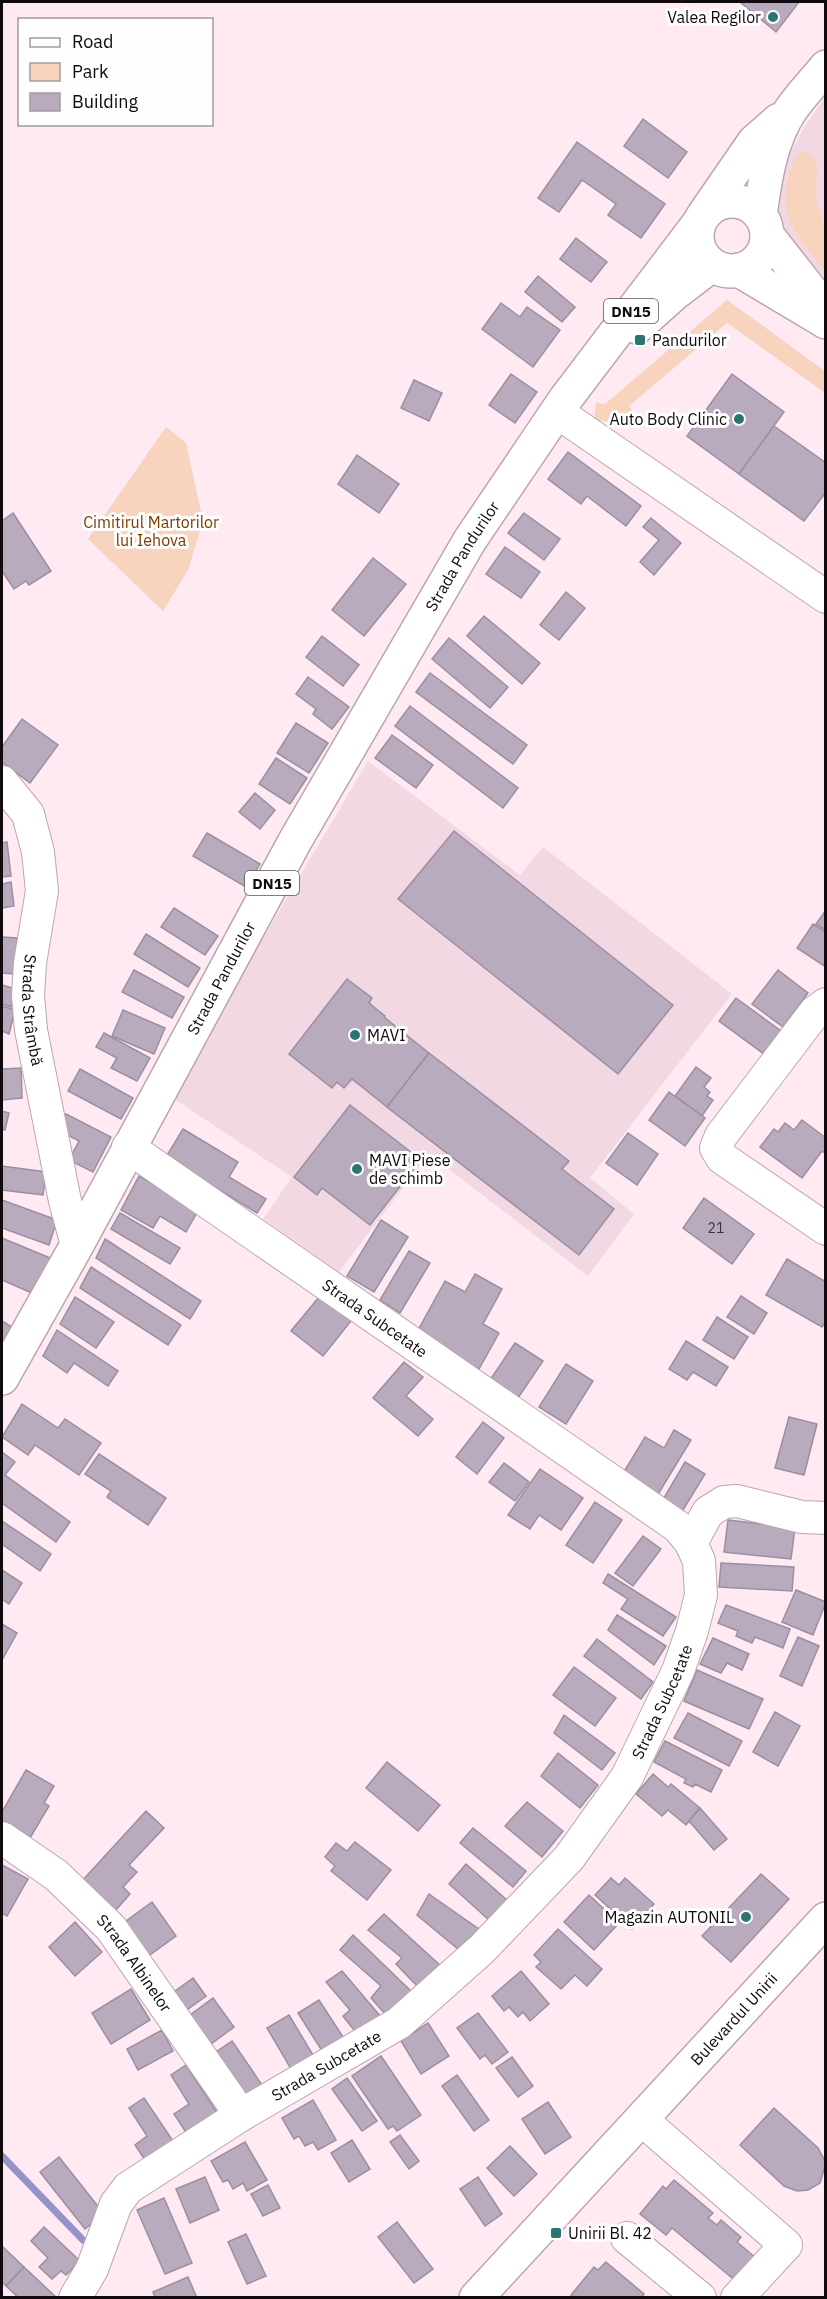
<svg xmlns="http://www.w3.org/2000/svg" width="827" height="2299" viewBox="0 0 827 2299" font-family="'IBM Plex Sans',sans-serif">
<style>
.built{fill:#f2d8e3}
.green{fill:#f8d3bd}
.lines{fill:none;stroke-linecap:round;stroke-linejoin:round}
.stream{stroke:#9693ca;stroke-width:7}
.building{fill:#b9abbe;stroke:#9c8ea1;stroke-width:1.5}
.minor-casing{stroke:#bda5af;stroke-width:34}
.major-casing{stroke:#bda5af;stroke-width:36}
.highway-casing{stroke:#bda5af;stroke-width:36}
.minor{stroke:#fff;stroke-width:32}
.major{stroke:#fff;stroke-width:33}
.highway{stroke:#fff;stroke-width:33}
.poi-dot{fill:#2a7471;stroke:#fefefe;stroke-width:2}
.labels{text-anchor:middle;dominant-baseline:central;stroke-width:6;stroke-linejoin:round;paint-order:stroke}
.number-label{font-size:14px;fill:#3c333a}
.shield{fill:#fefefe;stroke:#595456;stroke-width:1.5}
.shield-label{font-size:15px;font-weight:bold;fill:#120b0e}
.poi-label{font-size:16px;fill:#120b0e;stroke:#fefefe;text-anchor:start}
.park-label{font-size:16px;fill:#7e3c00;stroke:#fefefe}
.street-label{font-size:16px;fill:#120b0e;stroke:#fefefe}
</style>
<rect width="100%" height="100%" fill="#ffeaf3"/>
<g class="built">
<polygon points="825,98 825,278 797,247 786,230 777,206 778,186 787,159 804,127"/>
<polygon points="368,761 520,875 543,847 732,994 590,1178 634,1214 588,1276 429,1154 339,1272 263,1219 292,1177 174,1099 256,950"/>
</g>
<g class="green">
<path d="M804,151L810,154L817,166L816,199L825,227V270C799,240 776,216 789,174C792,165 794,154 804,151Z"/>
<polygon points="727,300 825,371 825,393 727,323 629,406 633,412 621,423 594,420 596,403 605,404"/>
<polygon points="166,427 186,443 203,521 188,570 163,611 88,539"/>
</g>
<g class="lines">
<polyline class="stream" points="2,2156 83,2240"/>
</g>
<g class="building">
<polygon points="740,2 799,2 776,32"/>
<polygon points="643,119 687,152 668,178 624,146"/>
<polygon points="577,142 665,204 641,238 608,215 616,204 582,180 559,212 538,198"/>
<polygon points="576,238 607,262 591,282 560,259"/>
<polygon points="538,276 575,307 562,322 525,292"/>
<polygon points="501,303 520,317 527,307 560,330 533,367 482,329"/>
<polygon points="511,374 537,392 515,423 489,405"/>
<polygon points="732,374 784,412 739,474 687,436"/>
<polygon points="414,380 442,393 429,421 401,408"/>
<polygon points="774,426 826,463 826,492 804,521 739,474"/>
<polygon points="568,452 641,506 626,526 587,496 581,504 548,479"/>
<polygon points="357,455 399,484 379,513 338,484"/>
<polygon points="13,513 51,571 29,585 26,581 14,589 2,571 2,521"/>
<polygon points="524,513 560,539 544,560 508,533"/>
<polygon points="651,518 681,543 654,575 640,562 659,540 643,527"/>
<polygon points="505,547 540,572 521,598 486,574"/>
<polygon points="373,558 406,584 364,636 332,610"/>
<polygon points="566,592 585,608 559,640 540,625"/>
<polygon points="484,616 540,663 522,684 467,636"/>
<polygon points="322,636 359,665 343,686 306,657"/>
<polygon points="449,638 508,687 490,708 432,659"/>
<polygon points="430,673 527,745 513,764 416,692"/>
<polygon points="308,677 349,707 332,729 313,714 316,709 296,694"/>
<polygon points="410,706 518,788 503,808 395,726"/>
<polygon points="22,719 58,745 30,783 2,762 2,747"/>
<polygon points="296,723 328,743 309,773 277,753"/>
<polygon points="392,735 433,765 416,788 375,758"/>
<polygon points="276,758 307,778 290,804 259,784"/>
<polygon points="255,793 275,810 260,829 239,812"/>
<polygon points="454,831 673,1005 618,1074 398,899"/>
<polygon points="207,833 260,864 246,887 193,856"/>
<polygon points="7,842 11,876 2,877 2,843"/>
<polygon points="11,882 14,906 2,908 2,884"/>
<polygon points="174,908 218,936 205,955 161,927"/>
<polygon points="826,910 826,930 816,924"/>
<polygon points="813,924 826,932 826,967 797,948"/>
<polygon points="146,934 200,968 188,987 134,954"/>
<polygon points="2,937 17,938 15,974 2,973"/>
<polygon points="134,970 184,997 172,1018 122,992"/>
<polygon points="778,970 808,993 783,1027 752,1004"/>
<polygon points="347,979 372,998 369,1003 385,1016 384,1017 429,1053 387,1107 352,1079 344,1088 337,1082 332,1088 289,1054"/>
<polygon points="2,985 16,989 11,1007 2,1004"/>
<polygon points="736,998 781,1031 764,1054 719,1021"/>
<polygon points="2,1006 15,1010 9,1034 2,1031"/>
<polygon points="123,1010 165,1028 154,1054 112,1036"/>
<polygon points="104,1033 150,1058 137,1081 111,1068 117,1058 96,1047"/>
<polygon points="429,1053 569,1161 562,1169 614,1209 579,1255 387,1107"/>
<polygon points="696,1067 711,1078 704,1087 710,1092 707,1096 713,1100 702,1116 675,1096"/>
<polygon points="21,1068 22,1098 2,1100 2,1069"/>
<polygon points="80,1069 133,1098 121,1119 68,1091"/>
<polygon points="669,1092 705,1118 685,1146 649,1120"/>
<polygon points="350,1105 421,1160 370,1225 322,1188 317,1195 294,1177"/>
<polygon points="2,1111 9,1113 5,1130 2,1129"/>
<polygon points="66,1114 111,1137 93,1172 69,1160 79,1141 58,1130"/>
<polygon points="802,1120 826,1138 826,1154 822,1151 802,1178 760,1147 774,1129 778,1132 785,1123 794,1130"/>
<polygon points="183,1129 238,1162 229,1177 266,1199 257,1213 166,1157"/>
<polygon points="628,1133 658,1154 637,1185 606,1163"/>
<polygon points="2,1166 46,1172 43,1195 2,1190"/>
<polygon points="139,1176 199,1209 186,1232 160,1216 153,1228 121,1210"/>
<polygon points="704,1198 754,1234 732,1264 683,1228"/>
<polygon points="2,1200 57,1220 49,1245 2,1228"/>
<polygon points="120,1213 180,1248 170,1264 111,1229"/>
<polygon points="381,1220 408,1237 374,1292 347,1276"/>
<polygon points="2,1238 50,1258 34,1294 2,1280"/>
<polygon points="105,1239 201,1301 190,1319 96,1258"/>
<polygon points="409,1251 430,1263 400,1313 380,1300"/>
<polygon points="787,1259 826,1282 826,1321 822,1327 766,1295"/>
<polygon points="91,1267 181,1325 168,1345 80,1288"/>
<polygon points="475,1274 502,1289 483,1324 499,1333 479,1369 416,1334 445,1281 465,1292"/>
<polygon points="741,1296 767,1313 754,1334 727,1317"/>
<polygon points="75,1297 114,1322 96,1348 60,1324"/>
<polygon points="319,1297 351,1321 323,1356 291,1331"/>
<polygon points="717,1317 748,1337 734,1359 703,1340"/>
<polygon points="2,1321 15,1329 2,1351"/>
<polygon points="57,1330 118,1371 108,1386 74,1363 67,1373 43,1356"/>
<polygon points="686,1341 728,1367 716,1386 693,1372 687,1380 669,1369"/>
<polygon points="515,1343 543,1361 518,1398 490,1380"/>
<polygon points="404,1362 423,1377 406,1396 433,1419 418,1436 373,1398"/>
<polygon points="566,1364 593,1381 566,1424 539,1407"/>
<polygon points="22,1404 58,1428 65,1419 101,1443 79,1475 35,1445 28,1455 2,1437"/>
<polygon points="789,1417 817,1424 804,1475 775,1468"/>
<polygon points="483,1422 504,1438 477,1474 456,1457"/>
<polygon points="674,1430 691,1440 657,1496 622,1475 645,1437 664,1448"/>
<polygon points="2,1452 15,1462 5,1475 70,1522 56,1542 2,1503"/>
<polygon points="99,1454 166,1498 148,1525 107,1497 111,1491 85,1474"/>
<polygon points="685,1462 705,1474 680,1515 661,1503"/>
<polygon points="504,1463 529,1482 515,1501 489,1482"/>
<polygon points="540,1469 583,1498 561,1530 539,1515 530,1529 508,1515"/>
<polygon points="595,1502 622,1520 593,1563 566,1545"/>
<polygon points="728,1520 795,1528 791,1559 724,1552"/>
<polygon points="2,1521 51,1554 40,1571 2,1544"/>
<polygon points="643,1536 661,1549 633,1586 615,1573"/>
<polygon points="721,1563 794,1567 792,1591 719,1587"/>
<polygon points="2,1570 22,1583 9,1604 2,1599"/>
<polygon points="608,1574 676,1617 663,1636 621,1609 628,1599 603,1583"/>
<polygon points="796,1590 826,1602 813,1635 782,1622"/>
<polygon points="726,1605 790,1629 783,1648 755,1637 752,1643 736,1636 738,1631 718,1623"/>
<polygon points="617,1615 666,1646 654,1665 608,1630"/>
<polygon points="2,1624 17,1633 2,1660"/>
<polygon points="798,1637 819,1646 802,1686 780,1676"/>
<polygon points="713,1638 749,1654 742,1670 727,1663 721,1673 700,1664"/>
<polygon points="597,1639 653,1682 641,1699 584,1656"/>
<polygon points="574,1667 616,1698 595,1726 553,1695"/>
<polygon points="697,1670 763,1699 749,1729 684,1701"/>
<polygon points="775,1712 800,1726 778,1766 753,1752"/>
<polygon points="688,1713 742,1741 729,1766 674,1738"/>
<polygon points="564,1715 615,1753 602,1770 554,1733"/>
<polygon points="665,1741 722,1770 711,1792 695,1784 693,1787 684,1783 686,1779 654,1762"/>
<polygon points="558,1753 598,1785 580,1808 541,1776"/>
<polygon points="387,1762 440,1805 418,1831 366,1788"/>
<polygon points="26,1770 54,1786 44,1803 49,1806 30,1838 2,1822 2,1812"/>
<polygon points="653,1774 668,1787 671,1784 700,1808 686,1825 668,1810 662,1816 636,1794"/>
<polygon points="527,1802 563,1831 542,1857 505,1826"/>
<polygon points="700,1808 727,1839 714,1850 689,1821"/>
<polygon points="146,1811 164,1828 129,1865 137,1872 123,1887 130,1894 115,1911 82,1881"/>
<polygon points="473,1828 526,1871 513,1887 460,1843"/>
<polygon points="355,1842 391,1870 367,1900 331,1871 335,1866 325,1857 336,1843 347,1851"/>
<polygon points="466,1864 507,1900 489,1920 449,1884"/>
<polygon points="2,1865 28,1879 7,1916 2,1913"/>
<polygon points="761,1874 789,1899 731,1962 702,1936"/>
<polygon points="611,1878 619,1885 625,1878 654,1904 632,1929 595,1895"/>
<polygon points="429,1894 479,1929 458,1949 417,1915"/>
<polygon points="589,1895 619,1923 594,1950 564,1922"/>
<polygon points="152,1902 176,1936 147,1957 122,1924"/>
<polygon points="384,1914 442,1967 418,1987 396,1964 402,1958 368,1930"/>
<polygon points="75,1922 102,1952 75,1976 49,1947"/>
<polygon points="558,1929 602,1969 587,1986 575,1975 561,1989 536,1967 541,1962 534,1955"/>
<polygon points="353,1935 414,1994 387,2016 371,1998 381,1986 340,1950"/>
<polygon points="342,1971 382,2018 358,2035 343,2016 350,2010 326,1982"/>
<polygon points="521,1971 549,2004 530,2021 523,2012 518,2017 509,2007 504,2011 492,1996"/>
<polygon points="193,1978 206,1996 184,2012 171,1994"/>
<polygon points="131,1989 150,2020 111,2044 92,2013"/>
<polygon points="213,1998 234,2027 207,2047 186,2018"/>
<polygon points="319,2000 345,2040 324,2054 298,2013"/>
<polygon points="478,2013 508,2052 492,2064 485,2055 480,2059 457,2028"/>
<polygon points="289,2015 316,2060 294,2074 267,2028"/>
<polygon points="428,2023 449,2056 421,2074 401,2041"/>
<polygon points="162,2030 173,2051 138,2070 127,2049"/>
<polygon points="232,2041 262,2085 246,2097 216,2052"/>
<polygon points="381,2056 421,2115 397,2131 393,2126 388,2129 352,2076"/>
<polygon points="512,2057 533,2086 518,2097 496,2068"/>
<polygon points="186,2065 218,2114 187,2134 174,2114 189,2104 171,2075"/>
<polygon points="457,2075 489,2120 474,2131 442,2086"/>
<polygon points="347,2078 377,2121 362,2131 332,2089"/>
<polygon points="144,2098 175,2144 147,2163 135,2145 147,2136 129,2108"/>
<polygon points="313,2100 336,2140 318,2150 313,2142 305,2146 299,2136 294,2139 282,2118"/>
<polygon points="548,2102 571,2137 545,2154 522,2119"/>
<polygon points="774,2108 818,2148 826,2163 820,2183 808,2190 797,2191 784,2186 740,2145"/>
<polygon points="400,2135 419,2161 409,2169 390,2142"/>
<polygon points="352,2140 370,2169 349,2182 331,2153"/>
<polygon points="245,2142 267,2180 247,2191 243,2183 233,2189 228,2180 223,2182 211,2161"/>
<polygon points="510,2146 537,2174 514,2196 487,2168"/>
<polygon points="59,2157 104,2214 85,2229 40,2172"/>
<polygon points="205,2177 219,2210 190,2223 176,2189"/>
<polygon points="478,2177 502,2214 485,2226 460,2189"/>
<polygon points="674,2180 713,2213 708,2218 717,2225 721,2220 741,2237 737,2242 762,2263 743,2287 672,2228 666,2235 640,2214 663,2186 666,2189"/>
<polygon points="268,2185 280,2208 263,2216 251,2194"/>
<polygon points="164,2198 192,2263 165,2274 137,2210"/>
<polygon points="397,2222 433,2269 414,2283 378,2237"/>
<polygon points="44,2227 80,2261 66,2275 61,2271 52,2279 39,2267 48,2258 31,2241"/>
<polygon points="246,2234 266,2276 247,2284 228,2242"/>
<polygon points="2,2246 24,2267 6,2286 2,2282"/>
<polygon points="606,2262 644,2294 642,2298 575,2298 571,2295 594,2267 598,2270"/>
<polygon points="24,2267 57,2298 19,2298 6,2286"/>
<polygon points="188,2277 197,2298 155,2298 153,2292"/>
</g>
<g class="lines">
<defs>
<g id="minor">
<polyline points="557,412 826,597"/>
<path id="s1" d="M2,782L28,814L38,852L42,891L30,963L28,996L31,1030L65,1201L77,1245"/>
<polyline points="826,1004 815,1012 721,1136 716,1148 722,1158 826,1229"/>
<polyline points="691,1543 708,1512 724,1502 737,1501 802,1517 826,1518"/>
<path id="s2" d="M2,1838L56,1875L111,1928L241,2115"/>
<polyline points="642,2120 786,2245 737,2298"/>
<polyline points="627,2238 700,2298"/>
<path id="s3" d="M75,2298L92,2269L116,2204L128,2188L241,2115L399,2023L482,1949L569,1858L627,1777L678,1671L692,1631L701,1595L699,1561L691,1543L678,1527L128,1147"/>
</g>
<g id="major">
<polyline points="767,235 826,310"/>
<polyline points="739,270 826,322"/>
<path id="s4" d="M476,2298L826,1919"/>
</g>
<g id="highway">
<circle cx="732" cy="236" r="35"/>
<polyline points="705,213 754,142 779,120"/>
<path d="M760,215C765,180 770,142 790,111C800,96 814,82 826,67"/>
<polyline points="637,327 674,294 712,265"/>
<path id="s5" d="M2,1378L77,1245L295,841L470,540L564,401L699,223"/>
</g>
</defs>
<use href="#minor" class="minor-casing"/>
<use href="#major" class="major-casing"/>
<use href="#highway" class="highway-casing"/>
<use href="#minor" class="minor"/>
<use href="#major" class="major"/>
<use href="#highway" class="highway"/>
</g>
<g class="poi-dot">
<circle cx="773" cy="17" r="6"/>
<rect x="634" y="334" width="12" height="12" rx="3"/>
<circle cx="739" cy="419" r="6"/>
<circle cx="355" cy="1035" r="6"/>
<circle cx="357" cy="1169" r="6"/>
<circle cx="746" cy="1917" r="6"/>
<rect x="550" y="2227" width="12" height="12" rx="3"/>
</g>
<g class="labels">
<g class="number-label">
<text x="716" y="1228">21</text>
</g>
<g class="shield">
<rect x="604" y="299" width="54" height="24" rx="4.5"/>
<rect x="245" y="871" width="54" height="24" rx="4.5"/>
</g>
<g class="shield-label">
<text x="631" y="311">DN15</text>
<text x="272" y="883">DN15</text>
</g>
<g class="poi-label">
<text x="761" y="17" text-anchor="end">Valea Regilor</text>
<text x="652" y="340">Pandurilor</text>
<text x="727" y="419" text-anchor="end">Auto Body Clinic</text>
<text x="367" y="1035">MAVI</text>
<text x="369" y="1160">MAVI Piese<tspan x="369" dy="18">de schimb</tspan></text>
<text x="734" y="1917" text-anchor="end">Magazin AUTONIL</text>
<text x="568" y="2233">Unirii Bl. 42</text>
</g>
<g class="park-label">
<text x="151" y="522">Cimitirul Martorilor<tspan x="151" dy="18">lui Iehova</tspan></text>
</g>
<g class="street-label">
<text stroke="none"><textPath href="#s5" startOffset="942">Strada Pandurilor</textPath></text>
<text stroke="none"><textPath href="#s5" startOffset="456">Strada Pandurilor</textPath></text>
<text stroke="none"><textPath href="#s1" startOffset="240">Strada Strâmbă</textPath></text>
<text transform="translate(375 1318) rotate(35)">Strada Subcetate</text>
<text stroke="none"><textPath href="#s3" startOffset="860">Strada Subcetate</textPath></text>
<text stroke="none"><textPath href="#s2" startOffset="184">Strada Albinelor</textPath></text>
<text stroke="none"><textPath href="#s4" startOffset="380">Bulevardul Unirii</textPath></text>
<text stroke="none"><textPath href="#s3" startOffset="356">Strada Subcetate</textPath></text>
</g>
</g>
<rect width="827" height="2299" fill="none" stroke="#120b0e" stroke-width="6"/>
<rect x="18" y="18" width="195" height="108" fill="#fefefe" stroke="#a09d9e" stroke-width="1.5"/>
<rect x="30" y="38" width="30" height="9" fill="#ffffff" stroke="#a09d9e" stroke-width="1.5"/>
<text x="72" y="48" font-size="18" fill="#120b0e">Road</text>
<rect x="30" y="63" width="30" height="18" fill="#f8d3bd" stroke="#a09d9e" stroke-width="1.5"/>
<text x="72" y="78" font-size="18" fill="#120b0e">Park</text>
<rect x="30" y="93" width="30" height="18" fill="#b9abbe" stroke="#a09d9e" stroke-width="1.5"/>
<text x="72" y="108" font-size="18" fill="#120b0e">Building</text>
</svg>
